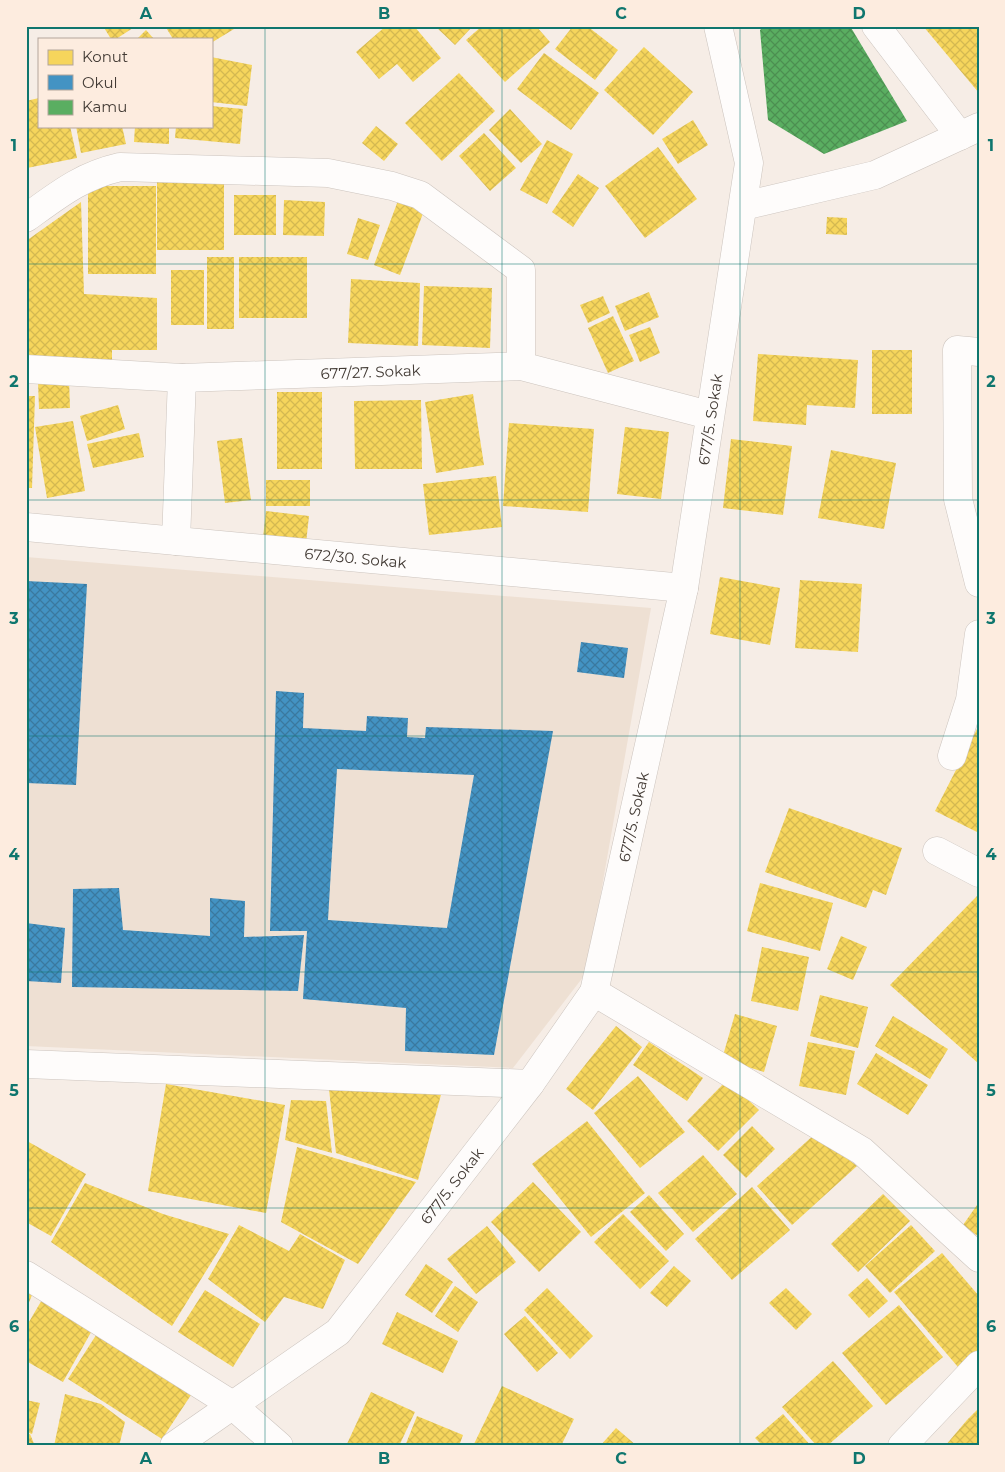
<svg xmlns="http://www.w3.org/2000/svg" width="1005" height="1472" viewBox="0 0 1005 1472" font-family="Montserrat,sans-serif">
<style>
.education{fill:#eee0d3}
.homes{fill:url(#homes-cross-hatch)}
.schools{fill:url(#schools-cross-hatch);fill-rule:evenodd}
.public{fill:url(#public-cross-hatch)}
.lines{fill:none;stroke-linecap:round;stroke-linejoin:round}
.street-casing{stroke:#ccc4be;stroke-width:29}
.secondary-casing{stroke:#ccc4be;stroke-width:29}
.street{stroke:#fefcfb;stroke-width:28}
.secondary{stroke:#fefcfb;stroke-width:28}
.grid{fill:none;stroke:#0f766e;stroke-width:1;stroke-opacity:0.55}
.labels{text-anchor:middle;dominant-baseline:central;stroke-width:5;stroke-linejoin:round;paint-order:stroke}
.street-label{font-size:15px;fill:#433b35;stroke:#fdecdf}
.neatline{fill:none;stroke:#0f766e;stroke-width:2}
.grid-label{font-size:16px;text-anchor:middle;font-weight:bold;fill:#0f766e}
</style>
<defs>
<pattern id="homes-cross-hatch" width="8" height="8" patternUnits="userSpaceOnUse" patternTransform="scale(1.25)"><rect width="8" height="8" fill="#f6d55c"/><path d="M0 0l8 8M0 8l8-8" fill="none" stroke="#d4b851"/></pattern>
<pattern id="schools-cross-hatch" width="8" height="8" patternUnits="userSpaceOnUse" patternTransform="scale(1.25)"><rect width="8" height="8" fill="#4393c3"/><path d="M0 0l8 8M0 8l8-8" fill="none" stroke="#3a799f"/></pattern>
<pattern id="public-cross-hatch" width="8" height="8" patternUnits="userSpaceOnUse" patternTransform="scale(1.25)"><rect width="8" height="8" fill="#5aae61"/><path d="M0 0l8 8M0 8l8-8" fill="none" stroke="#4c8f51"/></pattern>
</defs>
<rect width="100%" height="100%" fill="#f6ede6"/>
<polygon class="education" points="26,557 651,608 587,972 513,1068 26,1046"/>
<g class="homes">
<polygon points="103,26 136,26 116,39 111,39"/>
<polygon points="165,26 239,26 211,43 211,39 173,39"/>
<polygon points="386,26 414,26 441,58 413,82 397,64 379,79 356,52"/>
<polygon points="435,26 473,26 455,45"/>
<polygon points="482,26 536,26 550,42 505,82 466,40"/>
<polygon points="573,26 587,26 618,50 595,80 555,49"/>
<polygon points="923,26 979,26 979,93"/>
<polygon points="146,30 154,39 137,39"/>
<polygon points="644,47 693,92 653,135 604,90"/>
<polygon points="544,53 599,93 571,130 517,89"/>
<polygon points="211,57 252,65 247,106 211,102"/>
<polygon points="459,73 495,111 442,161 405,123"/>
<polygon points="39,98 39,126 70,126 77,158 27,168 26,101"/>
<polygon points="211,106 243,109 240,144 175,138 176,126 211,126"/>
<polygon points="510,109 542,144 521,163 489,130"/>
<polygon points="693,120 708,145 678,164 662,139"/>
<polygon points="76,126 122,126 126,144 81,153"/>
<polygon points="135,126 169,126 169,144 134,142"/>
<polygon points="376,126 398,144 384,161 362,143"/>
<polygon points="484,133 516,168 490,191 459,156"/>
<polygon points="547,140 573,154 547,204 520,190"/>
<polygon points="658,147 697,199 645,238 605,186"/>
<polygon points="578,174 599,188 573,227 552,212"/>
<rect x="157" y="181" width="67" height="69"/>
<rect x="88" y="186" width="68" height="88"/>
<rect x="234" y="195" width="42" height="40"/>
<polygon points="399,198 425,208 400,275 374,265"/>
<polygon points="284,200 325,202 324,236 283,235"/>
<polygon points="81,202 84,294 157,298 157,350 112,350 112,361 26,361 26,241"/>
<polygon points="827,217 847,218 847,235 826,234"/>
<polygon points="358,218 380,225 368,260 347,254"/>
<rect x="207" y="257" width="27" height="72"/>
<rect x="239" y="257" width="68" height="61"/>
<rect x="171" y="270" width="33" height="55"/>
<polygon points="351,279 420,283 418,346 348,343"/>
<polygon points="424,286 492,288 490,348 422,345"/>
<polygon points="649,292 659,317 625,331 615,306"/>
<polygon points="603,296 610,313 588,323 580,305"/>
<polygon points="613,316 634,361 608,373 588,328"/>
<polygon points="650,327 660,353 640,362 629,335"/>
<rect x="872" y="350" width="40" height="64"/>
<polygon points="758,354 858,360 855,408 807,405 806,425 753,421"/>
<polygon points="69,379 70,408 39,409 38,381"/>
<rect x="277" y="392" width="45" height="77"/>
<polygon points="473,394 484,465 436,473 425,402"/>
<polygon points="26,396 35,396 32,488 26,488"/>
<polygon points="421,400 422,469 355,469 354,401"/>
<polygon points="118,405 125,429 87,441 80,416"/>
<polygon points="73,421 85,491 47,498 35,427"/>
<polygon points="509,423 594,429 588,512 503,506"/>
<polygon points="625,427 669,432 661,499 617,494"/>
<polygon points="139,433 144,457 93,468 87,444"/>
<polygon points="242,438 251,500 225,503 217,441"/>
<polygon points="731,439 792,446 783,515 723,508"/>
<polygon points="831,450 896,463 884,529 818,518"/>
<polygon points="496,476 502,527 429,535 423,484"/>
<rect x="266" y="480" width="44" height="26"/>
<polygon points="266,511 309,516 306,543 263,538"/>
<polygon points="720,577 780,588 770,645 710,634"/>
<polygon points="800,580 862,584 858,652 795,648"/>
<polygon points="979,725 979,833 935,811"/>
<polygon points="789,808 902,848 886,895 873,890 866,908 765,872"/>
<polygon points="760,883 833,903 820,951 747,931"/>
<polygon points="977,896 979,897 979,1064 890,985"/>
<polygon points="841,936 867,947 853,980 827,969"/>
<polygon points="762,947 809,957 798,1011 751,1001"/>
<polygon points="820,995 868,1007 858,1048 810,1036"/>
<polygon points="735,1014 777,1026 764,1072 722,1059"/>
<polygon points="893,1016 948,1049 930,1079 875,1046"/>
<polygon points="616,1026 642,1047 593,1110 566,1089"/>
<polygon points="649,1042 703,1078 687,1101 633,1065"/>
<polygon points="808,1042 855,1051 846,1095 799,1086"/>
<polygon points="876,1053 928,1085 908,1115 857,1084"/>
<polygon points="638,1076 685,1132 640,1168 594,1113"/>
<polygon points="328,1080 442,1091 418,1180 336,1153"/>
<polygon points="727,1080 759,1110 718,1151 687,1121"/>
<polygon points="166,1084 285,1105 266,1213 148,1191"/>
<polygon points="291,1100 326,1101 332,1153 285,1140"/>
<polygon points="587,1121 645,1193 591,1237 532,1164"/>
<polygon points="752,1126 775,1149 746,1178 723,1155"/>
<polygon points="815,1134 857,1166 792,1225 757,1186"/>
<polygon points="27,1141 86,1174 51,1236 26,1222"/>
<polygon points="297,1147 416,1182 358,1264 281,1222"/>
<polygon points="703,1155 737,1194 693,1232 658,1193"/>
<polygon points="533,1182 581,1232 539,1272 491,1222"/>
<polygon points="85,1183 163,1214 229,1234 172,1326 51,1242"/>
<polygon points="752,1187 790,1230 732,1280 695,1239"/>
<polygon points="883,1194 910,1221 858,1272 831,1244"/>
<polygon points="649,1195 684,1234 666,1251 630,1212"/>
<polygon points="977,1205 979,1206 979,1237 963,1225"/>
<polygon points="623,1214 669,1261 640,1289 594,1242"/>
<polygon points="239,1225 289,1251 300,1234 345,1260 323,1309 284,1297 265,1322 208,1279"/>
<polygon points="911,1225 935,1251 890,1293 865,1266"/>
<polygon points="487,1226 516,1262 476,1294 447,1259"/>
<polygon points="942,1253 979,1296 979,1350 958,1367 894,1292"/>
<polygon points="426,1264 453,1282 432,1313 405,1295"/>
<polygon points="674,1266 691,1281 667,1307 650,1293"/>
<polygon points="867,1278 888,1301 869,1318 848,1295"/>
<polygon points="455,1286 478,1302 458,1332 435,1316"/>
<polygon points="26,1287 34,1290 26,1310"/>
<polygon points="547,1288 593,1336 570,1359 524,1310"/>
<polygon points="786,1288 812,1314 796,1330 769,1303"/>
<polygon points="205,1290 260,1324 233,1367 178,1332"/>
<polygon points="43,1298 94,1327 63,1382 26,1361 26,1327"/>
<polygon points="899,1305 943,1357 886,1405 842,1353"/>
<polygon points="397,1312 458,1341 443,1373 382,1344"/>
<polygon points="525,1316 558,1353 537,1372 504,1334"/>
<polygon points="98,1332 193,1392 162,1439 68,1379"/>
<polygon points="833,1361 873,1406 827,1446 817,1446 782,1407"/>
<polygon points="502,1386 574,1419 561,1446 473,1446"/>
<polygon points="371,1392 415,1412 399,1446 346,1446"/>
<polygon points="65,1394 101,1404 125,1422 119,1446 54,1446"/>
<polygon points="26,1400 40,1403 32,1434 26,1432"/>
<polygon points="979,1408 979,1446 945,1446 967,1420"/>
<polygon points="783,1414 811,1446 763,1446 755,1438"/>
<polygon points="417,1416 463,1435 459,1446 405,1446"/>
<polygon points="616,1428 637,1446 600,1446"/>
<polygon points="30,1434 35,1446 26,1446 26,1435"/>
</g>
<g class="schools">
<polygon points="26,581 87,584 76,785 26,783"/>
<polygon points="581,642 628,648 624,678 577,672"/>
<path d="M276,691L304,693L303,728L366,731L367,716L408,718L407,737L425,738L426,727L553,731L494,1055L405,1051L406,1008L303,999L307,931H270ZM337,769L474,775L447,928L328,920Z"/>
<polygon points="119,888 123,930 210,936 210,898 245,901 244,937 304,935 298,991 72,987 73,889"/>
<polygon points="26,923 65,928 61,983 26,981"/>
</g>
<polygon class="public" points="765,26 850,26 907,121 824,154 768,120 760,30"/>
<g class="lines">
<defs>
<g id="street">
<polyline points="876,26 960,136"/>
<polyline points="743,206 875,175 979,127"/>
<path d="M26,218C58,195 81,176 120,167L328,173L392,186L420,195L521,270V366"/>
<polyline points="979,352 957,350 958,499 979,583"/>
<path id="s1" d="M26,369L182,378L521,366L709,415"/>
<path id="s2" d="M26,527L684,588"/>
<polyline points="176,541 182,378"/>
<polyline points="952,756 970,700 979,634"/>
<polyline points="937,851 979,873"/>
<polyline points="594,992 862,1151 979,1258"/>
<polyline points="26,1064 530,1084"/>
<polyline points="26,1275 231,1404 279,1446"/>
<polyline points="902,1446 979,1365"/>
</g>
<g id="secondary">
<path id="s3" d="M174,1446L338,1332L530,1084L594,992L684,588L749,163L718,26"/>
</g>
</defs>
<use href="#street" class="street-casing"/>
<use href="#secondary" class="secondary-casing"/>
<use href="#street" class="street"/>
<use href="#secondary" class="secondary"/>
</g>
<path class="grid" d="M265,26V1446M502,26V1446M740,26V1446M26,264H979M26,500H979M26,736H979M26,972H979M26,1208H979"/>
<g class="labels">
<g class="street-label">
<text stroke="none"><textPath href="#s1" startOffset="345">677/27. Sokak</textPath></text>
<text stroke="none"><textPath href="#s3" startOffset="1210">677/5. Sokak</textPath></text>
<text stroke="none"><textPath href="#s2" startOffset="331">672/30. Sokak</textPath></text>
<text stroke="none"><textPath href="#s3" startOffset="805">677/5. Sokak</textPath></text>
<text stroke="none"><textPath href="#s3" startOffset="385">677/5. Sokak</textPath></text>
</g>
</g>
<rect width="1005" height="1472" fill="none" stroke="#fdecdf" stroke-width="55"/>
<rect x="38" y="38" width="175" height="90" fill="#fdecdf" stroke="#b3a59b"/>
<rect x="48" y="50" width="25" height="15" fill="#f6d55c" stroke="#b3a59b"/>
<text x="82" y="62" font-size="15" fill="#433b35">Konut</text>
<rect x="48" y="75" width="25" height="15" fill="#4393c3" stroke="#b3a59b"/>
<text x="82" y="88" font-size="15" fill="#433b35">Okul</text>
<rect x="48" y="100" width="25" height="15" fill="#5aae61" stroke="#b3a59b"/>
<text x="82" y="112" font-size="15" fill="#433b35">Kamu</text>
<rect x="28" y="28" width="950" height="1416" class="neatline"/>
<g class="grid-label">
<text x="146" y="19">A</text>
<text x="384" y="19">B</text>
<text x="621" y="19">C</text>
<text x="859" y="19">D</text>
<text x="14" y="151">1</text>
<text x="991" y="151">1</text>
<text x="14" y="387">2</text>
<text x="991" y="387">2</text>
<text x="14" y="624">3</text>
<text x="991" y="624">3</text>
<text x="14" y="860">4</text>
<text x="991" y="860">4</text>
<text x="14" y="1096">5</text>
<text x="991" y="1096">5</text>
<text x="14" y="1332">6</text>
<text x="991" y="1332">6</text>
<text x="146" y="1464">A</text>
<text x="384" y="1464">B</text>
<text x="621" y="1464">C</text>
<text x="859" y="1464">D</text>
</g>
</svg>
